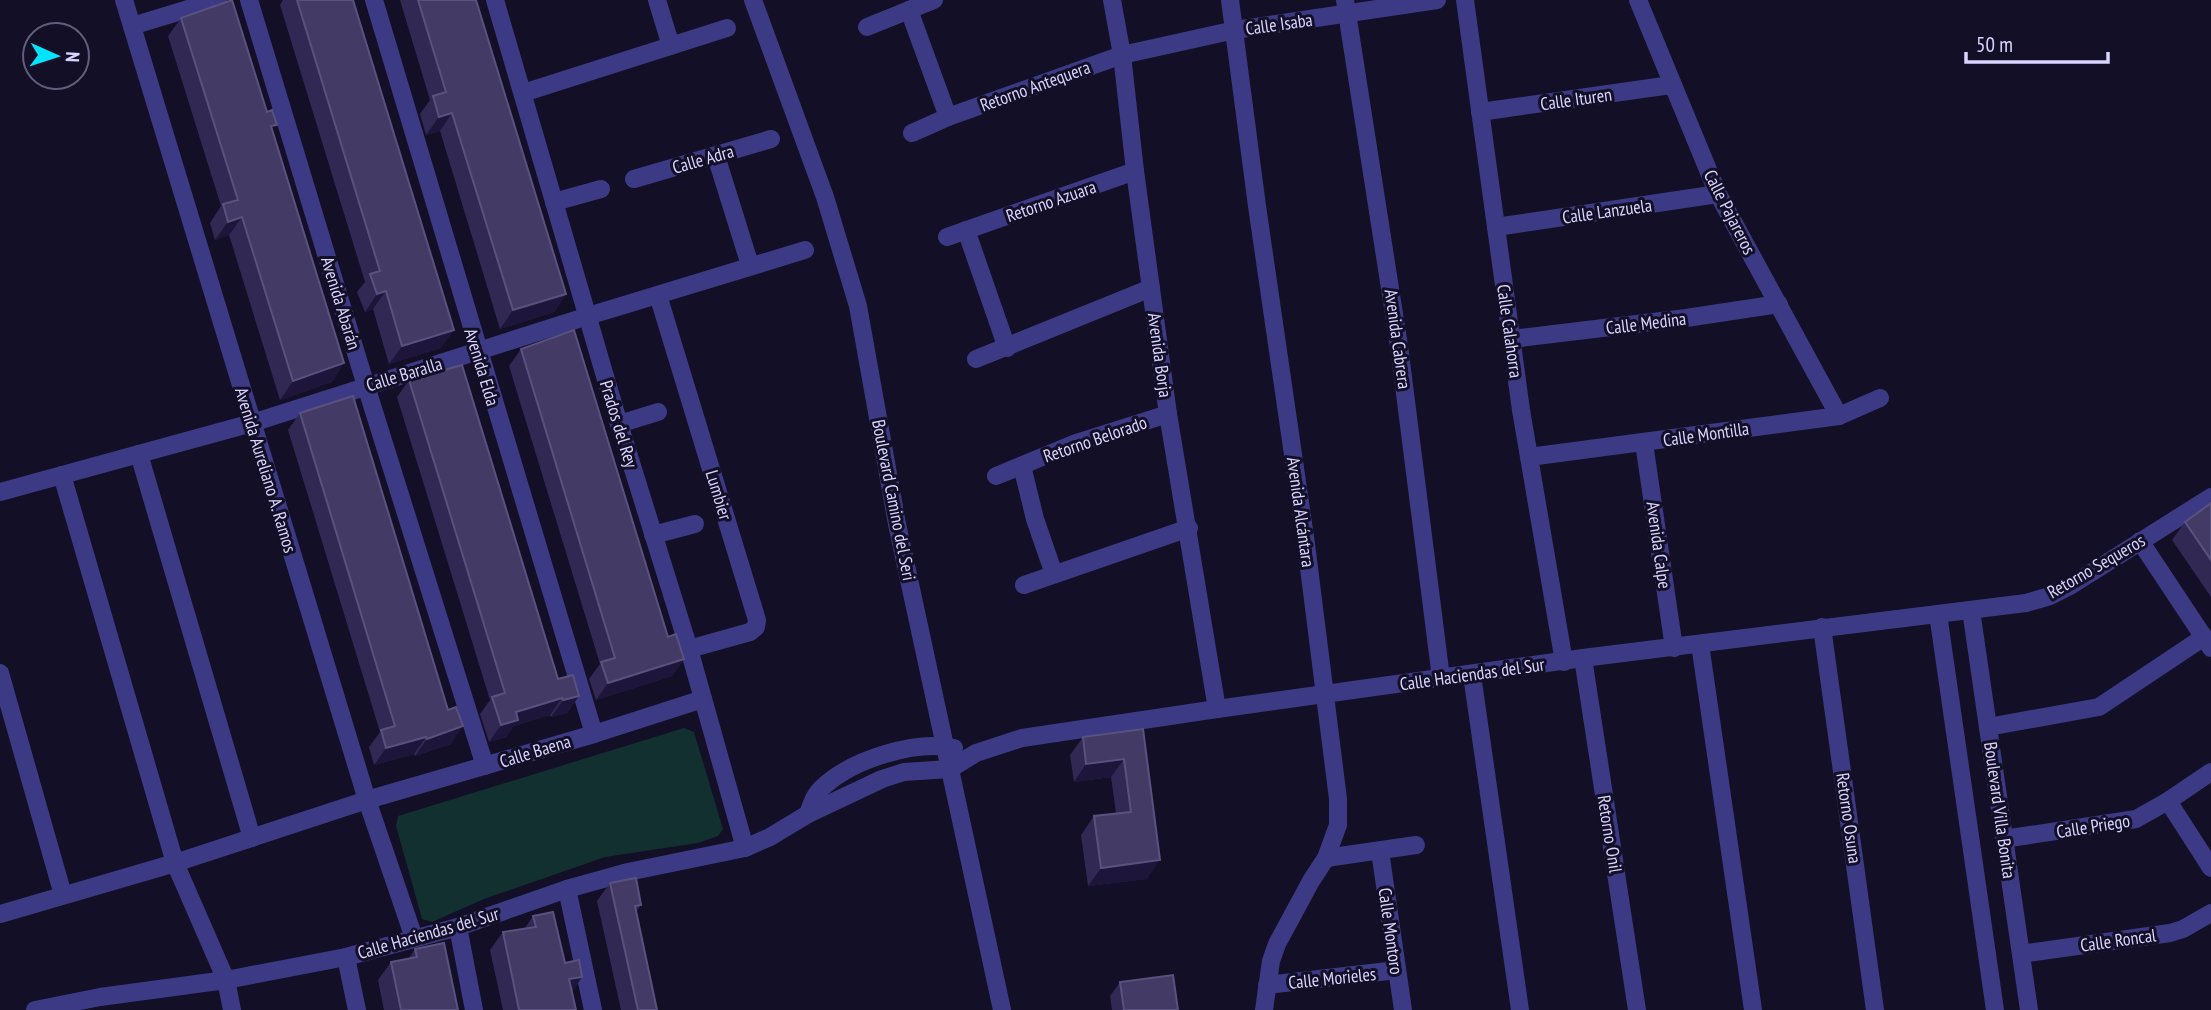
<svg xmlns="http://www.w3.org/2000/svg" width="2211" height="1010" viewBox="0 0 2211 1010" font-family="'PT Sans Narrow',sans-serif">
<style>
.green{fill:#12302f}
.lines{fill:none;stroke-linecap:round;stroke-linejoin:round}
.minor{stroke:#3d3a85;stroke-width:18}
.wall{fill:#312854}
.shaded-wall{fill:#1d163a}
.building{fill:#433a66;stroke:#5a527e;stroke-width:2}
.labels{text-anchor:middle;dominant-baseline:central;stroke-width:6;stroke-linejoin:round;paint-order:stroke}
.street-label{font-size:18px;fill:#d9d4ff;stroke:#130f26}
</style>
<rect width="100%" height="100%" fill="#130f26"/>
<polygon class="green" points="684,728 694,732 723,829 718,836 698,843 605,857 484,899 432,922 422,919 396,826 398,816"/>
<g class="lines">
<g class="minor">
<polyline points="124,0 367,800 414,938"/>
<polyline points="249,0 366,386 485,766"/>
<polyline points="374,0 594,734"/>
<polyline points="495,0 619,424 689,649 745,848"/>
<polyline points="657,0 671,46"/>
<polyline points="753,0 825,197 858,306 897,524 1002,1010"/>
<polyline points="1112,0 1122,55 1135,171 1168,414 1217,709"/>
<polyline points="1230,0 1257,206 1306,544 1338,799 1338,825 1326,858 1311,881 1277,944 1271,961 1264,1010"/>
<polyline points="1345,0 1399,346 1441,678"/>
<polyline points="1465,0 1521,410 1564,662"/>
<polyline points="1638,0 1718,194 1839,416"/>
<polyline points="909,10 948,117"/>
<polyline points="132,26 218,0"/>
<polyline points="867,27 934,0"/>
<polyline points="523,93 727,28"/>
<polyline points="1480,112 1671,85"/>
<polyline points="912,133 948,117 1122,55 1235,30 1437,0"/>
<polyline points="716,156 750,265"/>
<polyline points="634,179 771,139"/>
<polyline points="554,202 601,189"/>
<polyline points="1496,227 1718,194"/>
<polyline points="966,230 1007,348"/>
<polyline points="947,237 1135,171"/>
<polyline points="658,295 757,620 756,627 750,632 689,649"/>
<polyline points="1512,339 1686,318 1779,304"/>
<polyline points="976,359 1151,288"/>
<polyline points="619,424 658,412"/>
<polyline points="1644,443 1674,648"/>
<polyline points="139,454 252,838"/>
<polyline points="1529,457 1839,416 1880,398"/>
<polyline points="1022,466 1035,519 1054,574"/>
<polyline points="62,475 175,863 226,980 232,1010"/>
<polyline points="996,476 1076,443 1168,414"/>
<polyline points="0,492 252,423 588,316 805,250"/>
<polyline points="653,535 695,524"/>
<polyline points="2140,541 2211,648"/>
<polyline points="1024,585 1189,528"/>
<polyline points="1971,610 2029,1010"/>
<polyline points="1938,614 1995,1010"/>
<polyline points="1822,627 1875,1010"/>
<polyline points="1700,644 1753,1010"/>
<polyline points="1583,658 1637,1010"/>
<polyline points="0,673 63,895"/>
<polyline points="1472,675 1520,1010"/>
<polyline points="1988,727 2099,707 2204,637"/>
<polyline points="2168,801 2211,868"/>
<path d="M808,814C812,803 815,793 824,786C854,759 915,740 954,748"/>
<polyline points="2004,839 2136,819 2168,801 2211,772"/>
<polyline points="1380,851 1403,1010"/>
<polyline points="1326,858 1416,845"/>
<polyline points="567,889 593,1010"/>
<polyline points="0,914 175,863 367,800 594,734 703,699"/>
<polyline points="458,927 474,1010"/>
<polyline points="2021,954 2170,933 2183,929 2211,913"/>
<polyline points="346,957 357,1010"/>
<polyline points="1267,985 1397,970"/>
<polyline points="35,1010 100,997 226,980 346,957 458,927 567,889 628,872 745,848 770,837 808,814 882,779 904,772 950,769 976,753 1022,738 1217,709 1583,658 2026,603 2050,596 2070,586 2211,497"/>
</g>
</g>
<g class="wall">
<polygon points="283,0 353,0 441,348 389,364 373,309 365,312 357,292 365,282 280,5"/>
<polygon points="400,0 476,0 566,294 554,312 500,329 440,131 426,135 420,114 430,100"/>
<polygon points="181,18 267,112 344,363 332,382 280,400 229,235 215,240 210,223 221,206 168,36"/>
<polygon points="521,349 668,637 684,659 672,676 596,700 589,679 600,664 509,366"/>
<polygon points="409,380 558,679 579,696 567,713 551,717 550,715 514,726 506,737 489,742 480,714 490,700 397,397"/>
<polygon points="300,413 451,744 415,756 414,754 374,765 369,747 380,732 288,430"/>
<polygon points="2211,503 2211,597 2172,540 2185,522"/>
<polygon points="1143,729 1147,879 1088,886 1081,835 1094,816 1116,813 1111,777 1074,782 1070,755 1083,737"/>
<polygon points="610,883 641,905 636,912 657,1010 621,1010 597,901"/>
<polygon points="533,916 565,963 582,977 572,992 576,1010 503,1010 490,950 503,932 525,928"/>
<polygon points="415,949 458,1010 384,1010 378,980 391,962 409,958"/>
<polygon points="1120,982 1178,1010 1112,1010 1110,996"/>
</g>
<g class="shaded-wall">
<polygon points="452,113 440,131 426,135 439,117"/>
<polygon points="242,217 229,235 215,240 228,222"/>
<polygon points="386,291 373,309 365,312 377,294"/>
<polygon points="566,294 554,312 500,329 513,310"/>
<polygon points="454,330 441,348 389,364 402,346"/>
<polygon points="344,363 332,382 280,400 293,381"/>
<polygon points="684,659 672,676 596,700 608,683"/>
<polygon points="579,696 567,713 551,717 563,700"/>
<polygon points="562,698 550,715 514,726 506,737 489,742 501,725 516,712"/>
<polygon points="463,726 451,744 415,756 427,739"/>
<polygon points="426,737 414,754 374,765 386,748"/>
<polygon points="1124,759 1111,777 1074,782 1086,764"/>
<polygon points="1160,860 1147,879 1088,886 1101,868"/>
<polygon points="582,977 570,995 569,979"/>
</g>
<g class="building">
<polygon points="232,0 267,112 272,110 277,125 271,126 344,363 293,381 242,217 228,222 223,204 238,200 181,18"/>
<polygon points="297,0 353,0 454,330 402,346 386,291 377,294 370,274 380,271"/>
<polygon points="418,0 476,0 566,294 513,310 452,113 439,117 433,96 446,92"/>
<polygon points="574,330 668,637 676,634 684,659 608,683 601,662 615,658 521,349"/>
<polygon points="462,365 558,679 573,675 579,696 563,700 562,698 516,712 518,720 501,725 492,697 505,693 409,380"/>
<polygon points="353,396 448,710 456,707 463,726 427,739 426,737 386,748 381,730 395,726 300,413"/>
<polygon points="2211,503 2211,560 2185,522"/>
<polygon points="1143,729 1160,860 1101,868 1094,816 1131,812 1124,759 1086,764 1083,737"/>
<polygon points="636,878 641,905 635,906 657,1010 638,1010 610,883"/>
<polygon points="553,912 565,963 579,960 582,977 569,979 576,1010 519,1010 503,932 536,927 533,916"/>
<polygon points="444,943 458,1010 401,1010 391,962 417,957 415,949"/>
<polygon points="1173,975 1178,1010 1124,1010 1120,982"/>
</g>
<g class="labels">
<g class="street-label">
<text transform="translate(1279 24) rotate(-8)">Calle Isaba</text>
<text transform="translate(1035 86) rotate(-20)">Retorno Antequera</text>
<text transform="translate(1576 99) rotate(-8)">Calle Ituren</text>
<text transform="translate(703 159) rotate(-16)">Calle Adra</text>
<text transform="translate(1051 201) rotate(-19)">Retorno Azuara</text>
<text transform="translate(1607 211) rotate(-8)">Calle Lanzuela</text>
<text transform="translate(1730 212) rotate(63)">Calle Pajareros</text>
<text transform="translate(341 303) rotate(73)">Avenida Abarán</text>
<text transform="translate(1646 323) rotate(-7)">Calle Medina</text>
<text transform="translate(1510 331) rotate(82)">Calle Calahorra</text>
<text transform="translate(1398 339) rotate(82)">Avenida Cabrera</text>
<text transform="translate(1160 355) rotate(82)">Avenida Borja</text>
<text transform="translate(482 367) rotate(73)">Avenida Elda</text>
<text transform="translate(404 374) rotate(-17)">Calle Baralla</text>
<text transform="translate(619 424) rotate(73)">Prados del Rey</text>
<text transform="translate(1706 434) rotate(-8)">Calle Montilla</text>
<text transform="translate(1095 439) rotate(-19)">Retorno Belorado</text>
<text transform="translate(266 470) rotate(73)">Avenida Aureliano A. Ramos</text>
<text transform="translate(719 495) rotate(73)">Lumbier</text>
<text transform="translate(894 500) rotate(79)">Boulevard Camino del Seri</text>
<text transform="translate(1301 512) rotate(82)">Avenida Alcántara</text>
<text transform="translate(1659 545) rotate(82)">Avenida Calpe</text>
<text transform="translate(2096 566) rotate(-30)">Retorno Sequeros</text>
<text transform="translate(1472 674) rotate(-8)">Calle Haciendas del Sur</text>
<text transform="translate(535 751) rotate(-17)">Calle Baena</text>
<text transform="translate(2000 810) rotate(82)">Boulevard Villa Bonita</text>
<text transform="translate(1849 818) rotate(82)">Retorno Osuna</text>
<text transform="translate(2093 826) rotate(-9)">Calle Priego</text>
<text transform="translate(1610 834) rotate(81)">Retorno Onil</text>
<text transform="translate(1391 931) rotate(82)">Calle Montoro</text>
<text transform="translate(428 933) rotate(-16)">Calle Haciendas del Sur</text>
<text transform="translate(2118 940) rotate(-8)">Calle Roncal</text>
<text transform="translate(1332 978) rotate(-6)">Calle Morieles</text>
</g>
</g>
<g transform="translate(56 56) rotate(93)"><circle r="33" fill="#130f26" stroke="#625e7d" stroke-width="2"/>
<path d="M0-5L12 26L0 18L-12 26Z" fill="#00e5ff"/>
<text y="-10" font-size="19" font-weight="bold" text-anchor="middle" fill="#d9d4ff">N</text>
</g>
<path d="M1966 52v10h142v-10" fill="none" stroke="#d9d4ff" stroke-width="3.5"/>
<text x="1976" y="52" font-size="21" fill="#d9d4ff" stroke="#130f26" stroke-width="5" paint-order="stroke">50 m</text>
</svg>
